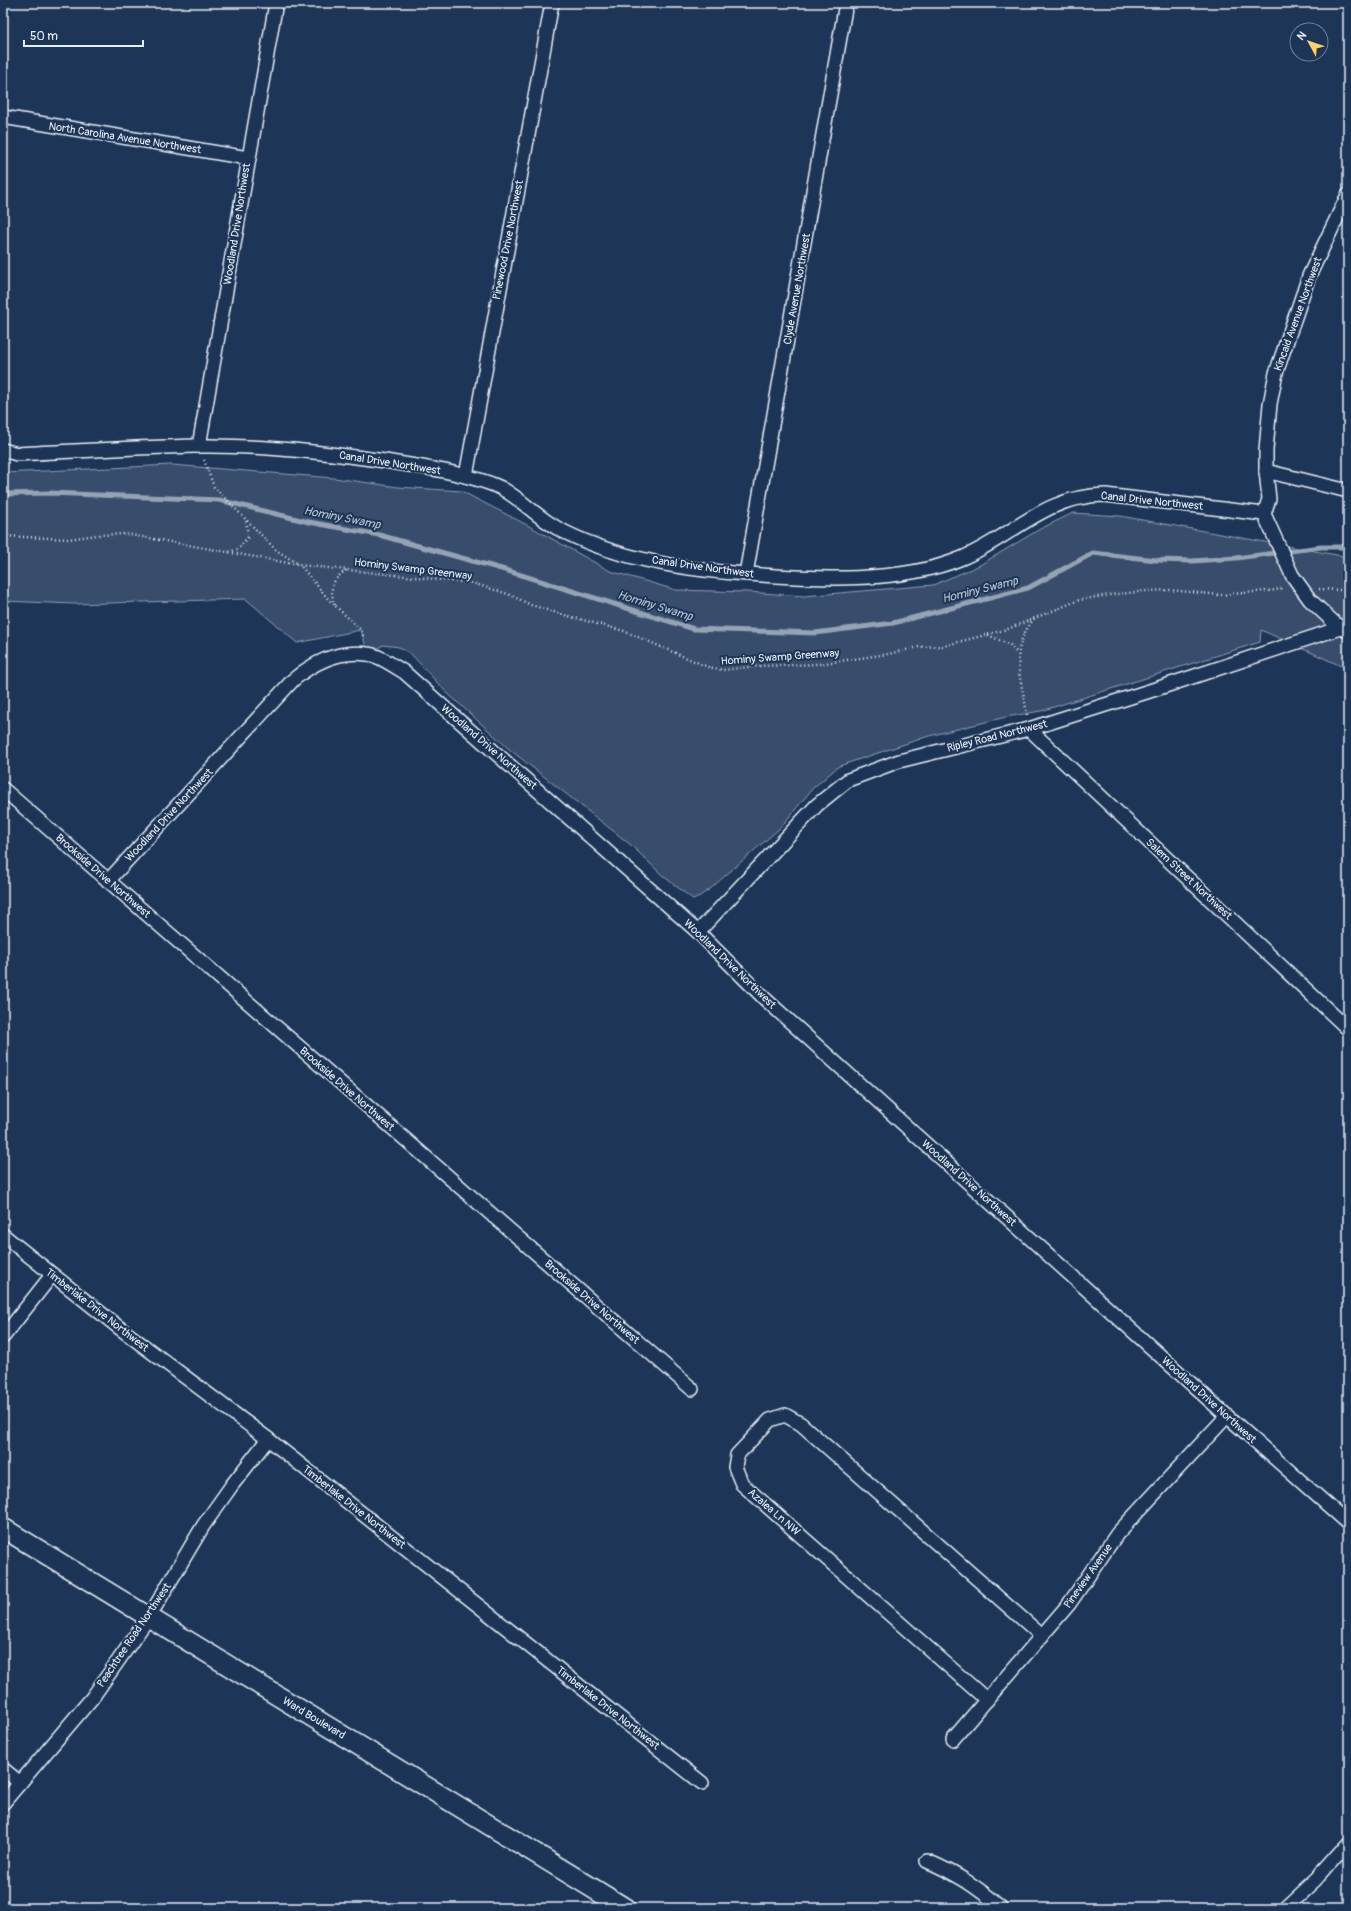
<svg xmlns="http://www.w3.org/2000/svg" width="1351" height="1911" viewBox="0 0 1351 1911" font-family="Pangolin,sans-serif">
<style>
.green{fill:#374d6c;stroke:#909fb2}
.lines{fill:none;stroke-linecap:round;stroke-linejoin:round}
.stream{stroke:#95a4b5;stroke-width:5}
.street-casing{stroke:#e8f1f8;stroke-width:16}
.secondary-casing{stroke:#e8f1f8;stroke-width:22}
.path{stroke:#e8f1f8;stroke-width:2.5;stroke-dasharray:1 3;stroke-linecap:butt}
.street{stroke:#1d3557;stroke-width:13}
.secondary{stroke:#1d3557;stroke-width:19}
.labels{text-anchor:middle;dominant-baseline:central;stroke-width:4;stroke-linejoin:round;paint-order:stroke}
.street-label{font-size:11px;fill:#e8f1f8;stroke:#1d3557}
.water-label{font-size:12px;font-style:italic;fill:#b7c4d1;stroke:#1d3557}
</style>
<rect width="100%" height="100%" fill="#1d3557"/>
<filter id="ink" filterUnits="userSpaceOnUse"><feTurbulence type="fractalNoise" baseFrequency=".025" numOctaves="2"/><feDisplacementMap in="SourceGraphic" scale="8" xChannelSelector="R" yChannelSelector="G"/><feConvolveMatrix kernelMatrix="1 2 1 2 8 2 1 2 1" color-interpolation-filters="sRGB"/></filter>
<g filter="url(#ink)">
<polygon class="green" points="172,465 334,478 398,487 461,491 529,526 610,571 676,590 747,592 804,596 933,585 978,566 1040,529 1073,513 1120,516 1348,557 1348,669 1261,630 1260,642 1041,711 1006,717 929,736 839,766 813,788 780,828 710,889 694,900 663,876 631,845 509,749 445,691 411,654 399,647 383,645 368,654 361,630 297,643 246,599 74,604 3,601 3,473"/>
<g class="lines">
<polyline class="stream" points="3,494 50,493 219,500 309,522 379,535 505,570 694,629 815,633 893,623 1028,588 1093,553 1156,560 1192,561 1236,558 1321,547 1348,547"/>
<defs>
<g id="street">
<polyline points="3,117 248,158"/>
<polyline points="199,446 276,3"/>
<path d="M3,450L17,454C78,451 138,447 199,446C261,445 324,452 385,461C413,466 442,469 469,477C480,480 491,483 501,488C521,499 537,517 557,528C614,559 684,570 748,574C815,579 900,584 962,558C1014,536 1043,496 1105,495L1264,514"/>
<polyline points="1266,471 1348,491"/>
<polyline points="466,476 552,3"/>
<polyline points="746,574 846,3"/>
<polyline points="1340,628 1310,600 1292,575 1264,514 1269,499 1266,471 1266,450 1270,404 1276,373 1309,276 1348,195"/>
<polyline points="1029,729 1348,1029"/>
<polyline points="3,789 692,1389"/>
<path d="M108,881L293,680C314,662 338,650 367,654C380,655 393,666 404,672L698,932L765,999L1227,1416L1348,1523"/>
<polyline points="698,932 817,805 848,780 899,761 1029,729 1159,688 1340,628 1348,631"/>
<polyline points="3,1235 117,1326 268,1439 702,1783"/>
<polyline points="3,1337 52,1275"/>
<polyline points="987,1700 742,1484 735,1467 737,1455 770,1420 785,1415 801,1424 1042,1636"/>
<polyline points="953,1739 1069,1604 1117,1534 1227,1416"/>
<polyline points="3,1769 20,1783"/>
<polyline points="3,1803 92,1698 149,1617 203,1526 232,1485 268,1439"/>
<path d="M927,1861C958,1874 977,1887 1002,1908"/>
<polyline points="1285,1908 1316,1879 1348,1843"/>
</g>
<polyline id="secondary" points="3,1528 625,1908"/>
</defs>
<use href="#street" class="street-casing"/>
<use href="#secondary" class="secondary-casing"/>
<g class="path">
<polyline points="204,460 214,487 276,550 300,565 329,600 361,630 364,639"/>
<polyline points="3,536 69,539 97,535 126,534 300,565 472,583 508,594 531,605 557,613 624,631 708,667 723,670 759,666 819,664 888,654 919,647 943,646 1008,629 1079,600 1109,595 1147,591 1170,590 1221,595 1276,590 1284,588"/>
<polyline points="229,552 238,549 248,537 246,519"/>
<polyline points="1319,589 1341,590 1348,593"/>
<path d="M335,605C329,588 331,580 347,570"/>
<polyline points="988,635 1010,645 1017,653"/>
<path d="M1027,715C1022,678 1007,651 1034,619"/>
</g>
<use href="#street" class="street"/>
<use href="#secondary" class="secondary"/>
</g>
</g>
<g class="labels">
<g class="street-label">
<text transform="translate(125 138) rotate(9)">North Carolina Avenue Northwest</text>
<text transform="translate(237 224) rotate(-81)">Woodland Drive Northwest</text>
<text transform="translate(508 240) rotate(-79)">Pinewood Drive Northwest</text>
<text transform="translate(797 289) rotate(-80)">Clyde Avenue Northwest</text>
<text transform="translate(1298 314) rotate(-70)">Kincaid Avenue Northwest</text>
<text transform="translate(390 463) rotate(9)">Canal Drive Northwest</text>
<text transform="translate(1152 501) rotate(6)">Canal Drive Northwest</text>
<text transform="translate(703 567) rotate(8)">Canal Drive Northwest</text>
<text transform="translate(413 569) rotate(7)">Hominy Swamp Greenway</text>
<text transform="translate(780 657) rotate(-4)">Hominy Swamp Greenway</text>
<text transform="translate(997 736) rotate(-14)">Ripley Road Northwest</text>
<text transform="translate(489 747) rotate(41)">Woodland Drive Northwest</text>
<text transform="translate(169 815) rotate(-47)">Woodland Drive Northwest</text>
<text transform="translate(103 876) rotate(41)">Brookside Drive Northwest</text>
<text transform="translate(1189 879) rotate(43)">Salem Street Northwest</text>
<text transform="translate(730 964) rotate(44)">Woodland Drive Northwest</text>
<text transform="translate(347 1089) rotate(41)">Brookside Drive Northwest</text>
<text transform="translate(969 1183) rotate(42)">Woodland Drive Northwest</text>
<text transform="translate(592 1302) rotate(41)">Brookside Drive Northwest</text>
<text transform="translate(97 1310) rotate(38)">Timberlake Drive Northwest</text>
<text transform="translate(1209 1400) rotate(42)">Woodland Drive Northwest</text>
<text transform="translate(354 1507) rotate(38)">Timberlake Drive Northwest</text>
<text transform="translate(774 1512) rotate(41)">Azalea Ln NW</text>
<text transform="translate(1088 1576) rotate(-55)">Pineview Avenue</text>
<text transform="translate(134 1635) rotate(-56)">Peachtree Road Northwest</text>
<text transform="translate(608 1708) rotate(38)">Timberlake Drive Northwest</text>
<text transform="translate(314 1718) rotate(31)">Ward Boulevard</text>
</g>
<g class="water-label">
<text transform="translate(342 518) rotate(11)">Hominy Swamp</text>
<text transform="translate(980 590) rotate(-14)">Hominy Swamp</text>
<text transform="translate(655 606) rotate(17)">Hominy Swamp</text>
</g>
</g>
<rect width="1351" height="1911" fill="none" stroke="#1d3557" stroke-width="16"/>
<rect x="8" y="8" width="1335" height="1895" fill="none" stroke="#e8f1f8" stroke-width="1.5" filter="url(#ink)"/>
<g transform="translate(1309 42) rotate(310)"><circle r="19" fill="#1d3557" stroke="#6e8097"/>
<path d="M0-3L7 15L0 10L-7 15Z" fill="#ffd166"/>
<text y="-6" font-size="11" font-weight="bold" text-anchor="middle" fill="#e8f1f8">N</text>
</g>
<path d="M24 40v6h119v-6" fill="none" stroke="#e8f1f8" stroke-width="2"/>
<text x="30" y="40" font-size="12" fill="#e8f1f8" stroke="#1d3557" stroke-width="3" paint-order="stroke">50 m</text>
</svg>
